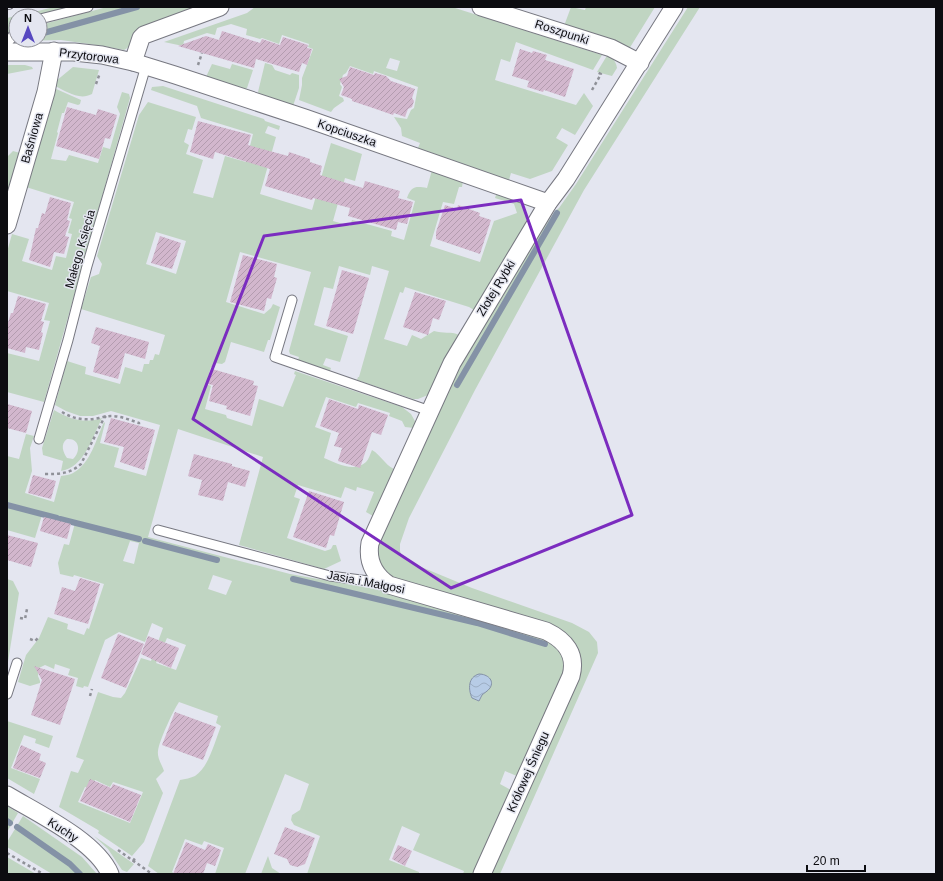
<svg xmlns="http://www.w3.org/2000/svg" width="943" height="881" viewBox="0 0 943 881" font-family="Helvetica,sans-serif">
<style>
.green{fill:#c0d5c2;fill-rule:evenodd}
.water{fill:url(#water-waves);stroke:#8492a6}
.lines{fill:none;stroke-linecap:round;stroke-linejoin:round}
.stream{stroke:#8492a6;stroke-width:6}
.building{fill:url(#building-hatch)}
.service-casing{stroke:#777881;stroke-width:11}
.minor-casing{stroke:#777881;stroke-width:19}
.path{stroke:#8f9198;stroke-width:2.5;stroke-dasharray:3 3;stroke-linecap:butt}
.service{stroke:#fff;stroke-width:9}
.minor{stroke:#fff;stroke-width:17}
.rail-casing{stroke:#5a5a61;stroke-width:4.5}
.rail{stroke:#e4e6f0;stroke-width:3;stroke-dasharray:9;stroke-linecap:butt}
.marked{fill:none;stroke:#7b2cbf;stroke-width:3;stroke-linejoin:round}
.labels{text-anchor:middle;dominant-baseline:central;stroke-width:3;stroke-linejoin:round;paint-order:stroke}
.street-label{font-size:12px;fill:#0c0c10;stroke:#e4e6f0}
</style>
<defs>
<pattern id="water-waves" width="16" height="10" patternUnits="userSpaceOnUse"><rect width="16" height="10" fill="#b7cce6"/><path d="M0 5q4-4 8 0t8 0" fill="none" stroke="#9caec4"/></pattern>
<pattern id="building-hatch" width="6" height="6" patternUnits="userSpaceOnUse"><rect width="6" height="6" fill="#d2b7cd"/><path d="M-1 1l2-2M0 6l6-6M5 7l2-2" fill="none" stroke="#b39caf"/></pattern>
</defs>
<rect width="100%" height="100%" fill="#e4e6f0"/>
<g class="green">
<polygon points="54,7 72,7 37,16 18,16"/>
<path d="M107,7H203L136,31C131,37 132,47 124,50L103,46L61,40L16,41L17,40H40V25Z"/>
<path d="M255,7H452L602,55L593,70L516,42L510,62L501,59L495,80L576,105L584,93L593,106L575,135L562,128L556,138L568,145L552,171L530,179L511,173L509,180L418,148L420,143L402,136L401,128L394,117L407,119L411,110L414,108L418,87L374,71L373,74L350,66L346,73L343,75L340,84L342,87L339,96L343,98L344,101L334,108L331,112L299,100L302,85V78L313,49L308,47L309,44L282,35L279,44L262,38L260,39L246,35L247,29L231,24L217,28L215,35L207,33L184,41L183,46L164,42L247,13ZM390,58L400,61L397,71L386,68Z"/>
<polygon points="571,7 585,10 586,7 655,7 629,49 564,26"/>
<path d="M688,7H700L584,190L475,390L409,518L400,544V551L402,556L414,564L472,588L572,623L589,632L597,642L598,653L500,874H491L572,694L576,649L395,579C381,571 377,558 377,543L454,375L535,237L537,238L555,211L559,208L576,184Z"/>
<polygon points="16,16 16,26 7,35 7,18"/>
<path d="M608,54C613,58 616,62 617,68L612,76L597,72Z"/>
<polygon points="265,63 272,65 275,70 290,75 292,73 299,75 299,88 293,106 260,96 258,92"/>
<polygon points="212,64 230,69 232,64 253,70 247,88 244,90 206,77"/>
<polygon points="7,65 25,65 32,67 33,69 7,74"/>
<path d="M73,67L99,70L92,94C79,101 66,91 55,86L56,81Z"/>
<path d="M163,86L264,119L265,121L280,126L279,130L268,126L265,133L276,137L260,194L312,210L331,143L362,154L355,181L345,178L333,221L350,226L352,220L392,231L391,236L404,240L415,201L407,198C411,186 416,186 427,188L432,170L463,181L462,187H459L454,204L443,202L430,246L480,262L494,221L517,213L514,204L495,198L497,192C513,198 531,203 525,225L474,310L469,307L405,287L403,293L400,292L384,339L407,346L412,335L421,339L434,331C443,334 451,331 459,335L444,360L428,395L418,399H413L357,380L358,377H359L389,271L372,266L370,275L339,266L333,289L324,287L314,325L348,336L340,362L326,358L323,365L331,368L330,371L298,360L299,357L290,354L289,351L311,272L240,252L226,302L264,314L271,308L273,304L280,307L270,340H268L264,352L231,342L225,362L222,364L215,363L214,367H211L206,384L211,386L205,409L226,415L227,418L252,426L259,399L283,407L296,375L294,374L295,371L402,407L411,414L416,423L414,428L405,427L402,421L389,416L390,413L358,403L356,407L326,397L315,427L331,433L324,458C336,463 354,473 366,462C369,459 370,454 372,450C381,455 384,464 394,469L373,516L366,512L374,492L357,487L356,491L345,487L341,498L298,485L294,497L300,499L287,538L325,551L331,549L333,545H336L341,561L324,569L239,545L263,457L178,429L148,537L290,574L392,592L466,612L552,642L561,651L566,665L519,777L505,771L500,784L513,791L474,874H463L464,871L413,850L420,834L402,826L389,860L419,872V874H307L320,836L294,825L291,820L292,815L300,810L309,784L285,774L245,874H215L224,848L204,841L202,845L185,839L172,872L175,874H159L148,866L180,780C185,779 191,778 195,776C209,767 215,741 221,726L216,723L218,716L179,702C173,711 159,741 158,751C157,758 162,765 164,771L156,779L163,793L144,842L132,856L98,833L99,831L98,830L59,807L71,771L78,773L84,760L76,757L98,692L113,697L121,698L125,693L141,658L151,661L163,628L152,623L145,642L119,632L105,640L88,687L84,686L83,688L76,686L78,678L68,675L70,669L55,664L54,669L45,665L39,668L38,676L40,681V683L30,686L18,682L26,655L39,638L48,617L68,624L67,629L84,635L87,628L89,629L104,584L74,575L73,577L60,574L58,563L64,544L69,545L75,523L42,515L35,538L7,530V456L19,459L26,434L34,436L30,448L32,471L25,493L54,502L61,476C65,475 70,475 73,473C91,463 96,439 104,422L105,423L100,443L119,448L114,467L146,476L160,425L111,411L93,416H80L66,411L55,405L67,361L86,367L85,374L120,384L125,367L142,372L144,364H149L150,360H153L155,354L159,355L165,335L81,309L91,277L99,274L102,264L97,256L139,115L148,102L196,117L192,130L188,129L184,142L189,145L186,154L203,160L193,193L213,198L225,156L246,162L253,134L201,118L197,106L151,90L152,87ZM156,232L186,241L176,274L146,264ZM130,541L139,543L134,564L123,561ZM213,575L232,581L226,595L208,589ZM167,638L186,645L176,670L156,663ZM470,684L482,695L479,701C470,699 469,691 470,684ZM95,780L110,787L113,782L143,792L130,823L78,802L85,787L91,789Z"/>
<polygon points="54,88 81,100 80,104 78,105 68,102 64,113 62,113 57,132 58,133 51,159 66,161 69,155 98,163 103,147 110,149 120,114 117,107 122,92 129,94 130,98 44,402 7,392 7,353 39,361 50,321 44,320 49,303 7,291 7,252 12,234 29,239 22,261 52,270 56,256 66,258 72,234 68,233 72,219 69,218 74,202 26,187"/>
<polygon points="13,151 20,153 7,198 7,157"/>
<path d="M54,410C69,419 84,424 102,418C93,436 84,468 61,471L63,461L43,455L42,448ZM67,439C80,438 81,452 73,459L67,458C63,452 60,444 67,439Z"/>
<polygon points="7,579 13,581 19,593 7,668"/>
<polygon points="7,721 53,736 49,748 35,743 36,739 24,735 11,768 40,779 34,794 7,778"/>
<polygon points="7,806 18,813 7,832"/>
<polygon points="23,816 82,857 97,874 52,874 7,847 7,842"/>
<polygon points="94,836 134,864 127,872 122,870 108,849"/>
<polygon points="268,856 272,868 281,874 261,874"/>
<polygon points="7,857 36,874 7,874"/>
</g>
<path class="water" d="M479,674C487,674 495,680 490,688C488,691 484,693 482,695C481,697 480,699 479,701L472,698C468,689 468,677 479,674Z"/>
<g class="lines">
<g class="stream">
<polyline points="40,34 137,7"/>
<polyline points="457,385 557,213"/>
<polyline points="7,505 57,518"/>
<polyline points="60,519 139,539"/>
<polyline points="145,541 217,560"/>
<polyline points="293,579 477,623 545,644"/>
<polyline points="7,821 10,823"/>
<polyline points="17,827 70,864 80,874"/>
</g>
</g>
<g class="building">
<polygon points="222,31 260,43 262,39 280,45 283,37 308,45 307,48 312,49 307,65 302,63 299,72 256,59 254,68 178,46 206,36 219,40"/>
<polygon points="520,49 532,53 533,51 547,55 545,60 574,69 565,97 544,90 543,92 527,87 529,81 512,76"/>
<polygon points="350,67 374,75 375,73 386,76 391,81 415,89 412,98 414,101 412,107 408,109 405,117 394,113 393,115 373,108 352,101 352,99 341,95 344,87 339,79 347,76"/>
<polygon points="67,107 96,115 98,109 117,115 110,139 105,138 99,159 56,146"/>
<polygon points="198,121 251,135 248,145 288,156 289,152 310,159 310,162 322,166 320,175 363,188 365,181 400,191 398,198 413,202 407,224 398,222 396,230 348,216 350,208 313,198 312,200 265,186 270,169 215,152 213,159 190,152"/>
<polygon points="50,197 71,203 67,220 70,221 65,236 69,237 64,254 54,252 50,267 29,260 36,228 38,228 42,213 45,214"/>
<polygon points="445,205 457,209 458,205 480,213 479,216 491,220 480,254 436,239 436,232"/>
<polygon points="160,236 181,243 172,269 151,263"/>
<polygon points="243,255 277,264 274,277 277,278 271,299 267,298 264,311 230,302"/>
<polygon points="342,270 369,278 353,334 326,326"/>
<polygon points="415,292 446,301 439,320 433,318 428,335 403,327"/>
<polygon points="18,296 46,304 41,321 44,322 41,332 43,333 39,350 26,347 25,353 7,348 7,326 11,313 13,313"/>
<polygon points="96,327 149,342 145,359 125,353 118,379 93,372 100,346 91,343"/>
<polygon points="212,369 254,381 253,385 258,386 250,416 226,409 227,406 209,401 213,385 208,384"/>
<polygon points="329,399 358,409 359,405 388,415 381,435 372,432 360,468 338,461 342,448 334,446 339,433 320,426"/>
<polygon points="7,404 32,411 26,433 7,428"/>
<polygon points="111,418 155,430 144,470 120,462 124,447 104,442"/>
<polygon points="194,454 232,464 232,466 250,471 245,487 228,482 223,501 198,495 202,480 188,476"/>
<polygon points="33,475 56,481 51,499 28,493"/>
<polygon points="309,491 344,502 334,536 330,535 326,548 293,537"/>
<polygon points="44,517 71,524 67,539 40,531"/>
<polygon points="7,535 38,543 31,567 7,560"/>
<polygon points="80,578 100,584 88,624 54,614 62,587 75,591"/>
<polygon points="118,634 144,644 126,688 101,678"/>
<polygon points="148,636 179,648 171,668 141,654"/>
<polygon points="34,666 75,679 60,725 31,715 42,680"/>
<polygon points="175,712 216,727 203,760 162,745"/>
<polygon points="21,745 41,754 39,760 46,763 40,778 13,768"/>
<polygon points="90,779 111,788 113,784 141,795 130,822 80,801"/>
<polygon points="285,827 315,838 305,864 297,867 290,865 287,859 274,854"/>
<polygon points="186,842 205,850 208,844 221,850 215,866 207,863 203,874 173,874"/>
<polygon points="398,845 412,851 405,866 392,859"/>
</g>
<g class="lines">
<defs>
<g id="service">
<polyline points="40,19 88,7"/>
<polyline points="7,44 16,31"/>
<polyline points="292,300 275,357 430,411"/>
<polyline points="39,439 68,340 87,266 146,66"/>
<polyline points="158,530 330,576 384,583"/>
<polyline points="7,694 17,663"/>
</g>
<g id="minor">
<polyline points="481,7 611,48 640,63"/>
<polyline points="7,52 74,52 102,55 133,62 175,75 305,118 548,203"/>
<polyline points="133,62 141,38 144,35 220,7"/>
<polyline points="7,225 46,92 54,51"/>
<path d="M7,795C37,813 96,841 110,874"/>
<path d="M482,874L571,676C577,654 565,640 546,631L389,585C374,575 367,561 370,543L452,363L548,203L566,179L674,7"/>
</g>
</defs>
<use href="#service" class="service-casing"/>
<use href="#minor" class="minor-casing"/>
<g class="path">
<polyline points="198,65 202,53"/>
<polyline points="96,84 100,73"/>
<polyline points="592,90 601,74 597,72"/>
<path d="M62,412C73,419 86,421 99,418C103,417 107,416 111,416C121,416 130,420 139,423V425"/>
<path d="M45,474C59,474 70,474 81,464L104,418L106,416"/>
<polyline points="20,618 25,619 27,609"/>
<polyline points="30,639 35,641 38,638"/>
<polyline points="90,696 92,689"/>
<polyline points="118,850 152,874"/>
<polyline points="7,853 43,874"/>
<polyline points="133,861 136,857"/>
</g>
<use href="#service" class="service"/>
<use href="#minor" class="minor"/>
<defs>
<polyline id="rail" points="7,8 11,7"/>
</defs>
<use href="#rail" class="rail-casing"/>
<use href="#rail" class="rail"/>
</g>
<path class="marked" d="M521,200L632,515L451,588L193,419L264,236Z"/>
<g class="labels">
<g class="street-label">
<text transform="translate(562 32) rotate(18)">Roszpunki</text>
<text transform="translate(89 56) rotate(7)">Przytorowa</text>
<text transform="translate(347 133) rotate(19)">Kopciuszka</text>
<text transform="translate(32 138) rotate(-74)">Baśniowa</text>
<text transform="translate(80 249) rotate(-74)">Małego Księcia</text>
<text transform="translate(496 288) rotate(-59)">Złotej Rybki</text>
<text transform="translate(366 582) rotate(11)">Jasia i Małgosi</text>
<text transform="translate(528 772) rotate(-66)">Królowej Śniegu</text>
<text transform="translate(63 830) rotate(33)">Kuchy</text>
</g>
</g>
<rect width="943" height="881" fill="none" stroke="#0c0c10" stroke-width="16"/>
<g transform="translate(28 28)"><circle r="19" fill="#e4e6f0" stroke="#8e8f96"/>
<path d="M0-3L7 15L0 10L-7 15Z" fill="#5748c0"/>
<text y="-6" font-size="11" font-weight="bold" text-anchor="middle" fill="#0c0c10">N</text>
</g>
<path d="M807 865v6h58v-6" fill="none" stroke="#0c0c10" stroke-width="2"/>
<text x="813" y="865" font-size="12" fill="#0c0c10" stroke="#e4e6f0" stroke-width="3" paint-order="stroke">20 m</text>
</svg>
